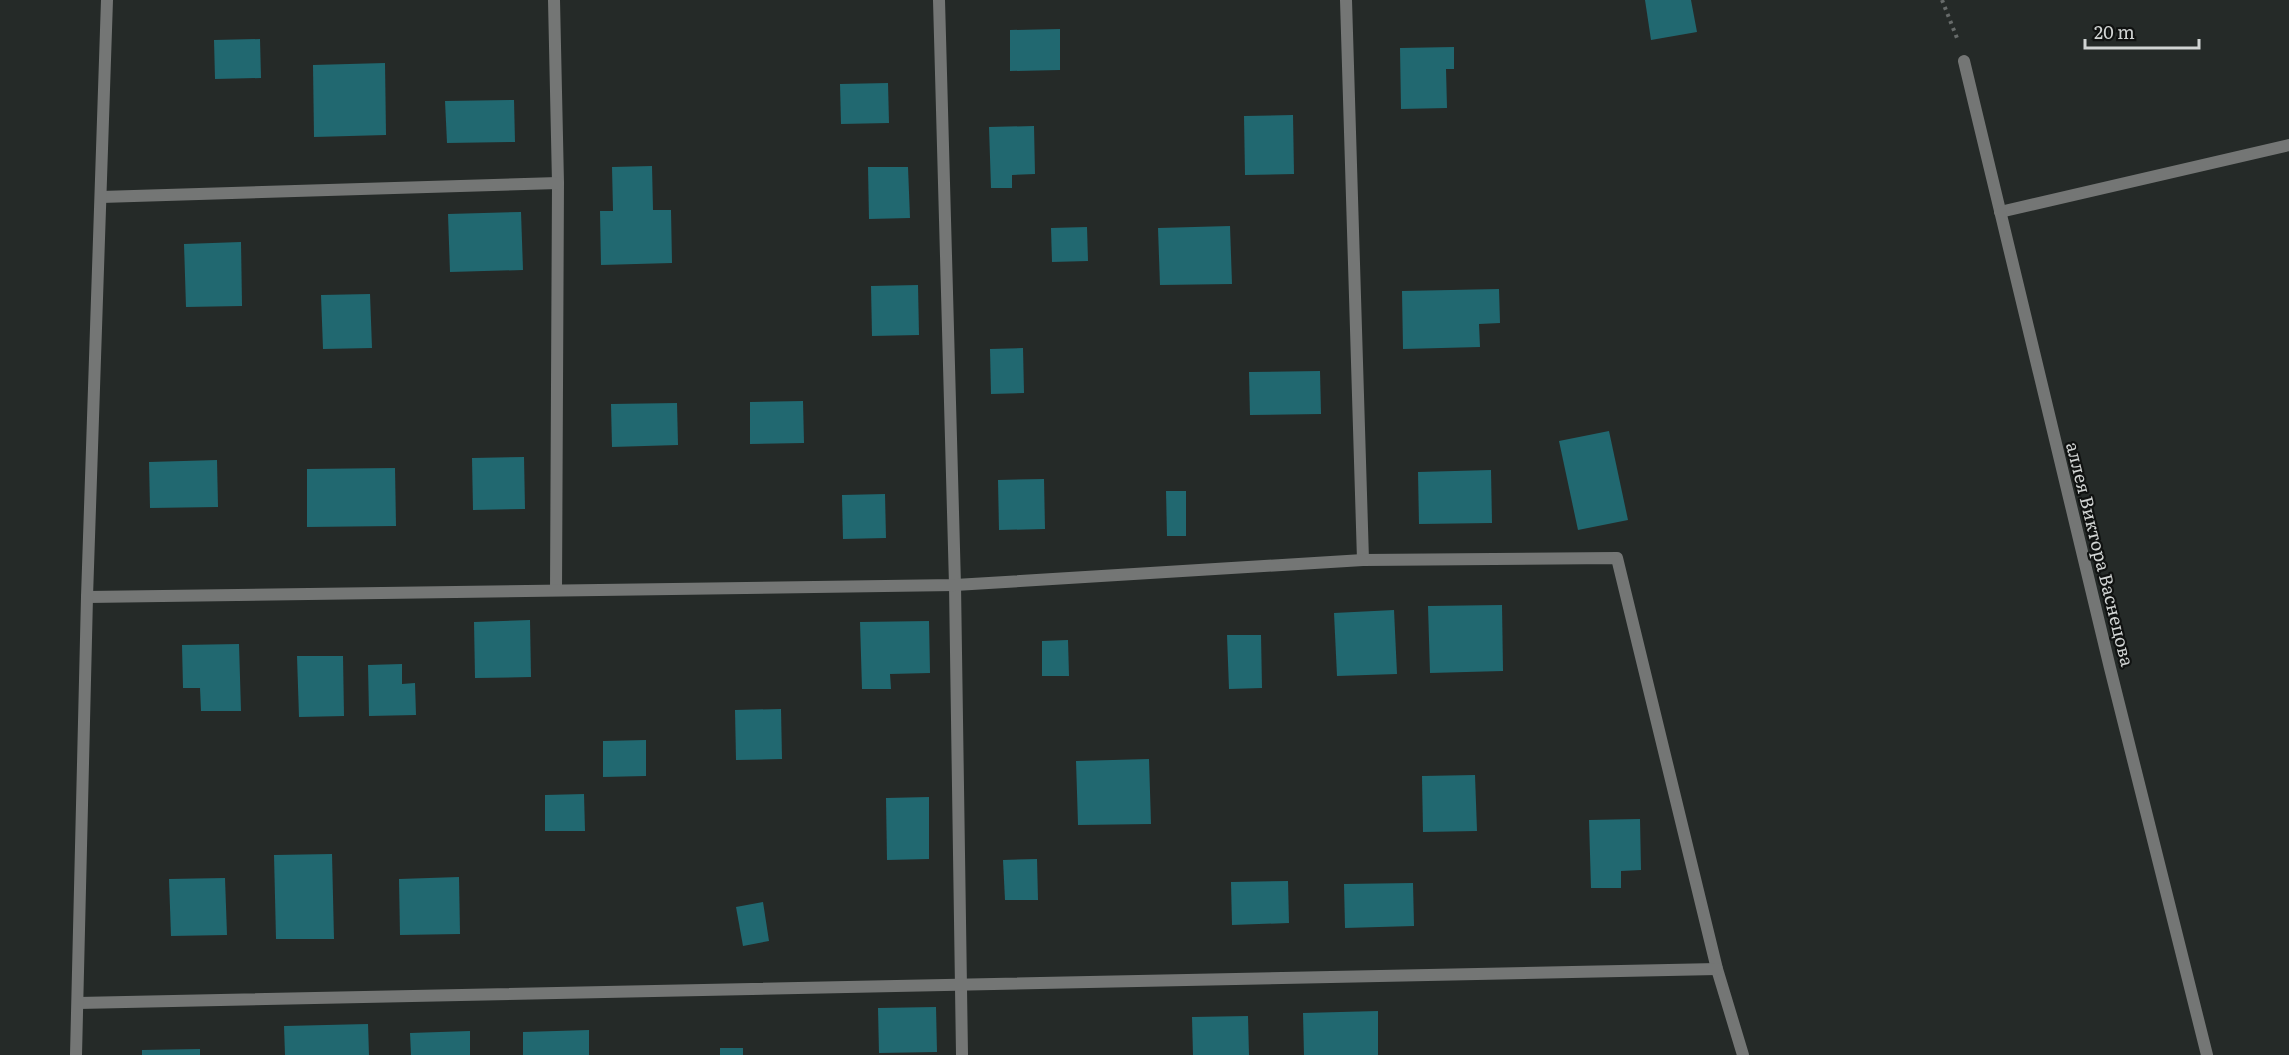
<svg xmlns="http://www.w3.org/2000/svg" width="2289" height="1055" viewBox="0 0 2289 1055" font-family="Literata,serif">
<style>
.building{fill:#216870}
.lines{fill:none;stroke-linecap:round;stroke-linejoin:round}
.path{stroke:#676b6a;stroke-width:4;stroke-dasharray:3 4.5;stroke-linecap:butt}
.service{stroke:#747675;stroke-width:12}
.minor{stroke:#747675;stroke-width:12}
.labels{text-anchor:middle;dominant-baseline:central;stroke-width:4.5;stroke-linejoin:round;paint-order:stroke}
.street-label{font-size:18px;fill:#d1d4d3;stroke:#101211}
</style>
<rect width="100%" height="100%" fill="#252a28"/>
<g class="building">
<polygon points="1645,0 1691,0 1697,32 1651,40"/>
<polygon points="1060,29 1060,70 1010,71 1010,30"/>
<polygon points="260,39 261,78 215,79 214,40"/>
<polygon points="1454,47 1454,69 1446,69 1447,108 1401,109 1400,48"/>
<polygon points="385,63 386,135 314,137 313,65"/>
<polygon points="888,83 889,123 841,124 840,84"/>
<polygon points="514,100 515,142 447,143 445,101"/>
<polygon points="1293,115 1294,174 1245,175 1244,116"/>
<polygon points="1034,126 1035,174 1012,175 1012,188 991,188 989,127"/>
<polygon points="652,166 653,210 671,210 672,263 601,265 600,211 613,211 612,167"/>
<polygon points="868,167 908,167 910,218 869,219"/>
<polygon points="521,212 523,270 450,272 448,214"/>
<polygon points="1230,226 1232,284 1160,285 1158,228"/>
<polygon points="1087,227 1088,261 1052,262 1051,228"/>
<polygon points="241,242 242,306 186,307 184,244"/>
<polygon points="918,285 919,335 872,336 871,286"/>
<polygon points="1499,289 1500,323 1479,324 1480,347 1403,349 1402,291"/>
<polygon points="370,294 372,348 323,349 321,295"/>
<polygon points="1023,348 1024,393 991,394 990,349"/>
<polygon points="1320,371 1321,414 1250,415 1249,372"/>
<polygon points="803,401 804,443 750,444 750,402"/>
<polygon points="677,403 678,445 612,447 611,404"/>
<polygon points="1609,431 1628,520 1578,530 1559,441"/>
<polygon points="524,457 525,509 473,510 472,458"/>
<polygon points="217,460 218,507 150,508 149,462"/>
<polygon points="395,468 396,526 307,527 307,469"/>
<polygon points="1491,470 1492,523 1419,524 1418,472"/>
<polygon points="1044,479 1045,529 999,530 998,480"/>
<polygon points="1166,491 1186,491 1186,536 1167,536"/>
<polygon points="885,494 886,538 843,539 842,495"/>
<polygon points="1502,605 1503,671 1430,673 1428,606"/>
<polygon points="1394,610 1397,674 1337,676 1334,613"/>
<polygon points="530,620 531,677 475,678 474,622"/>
<polygon points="929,621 930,673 890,674 891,689 862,689 860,622"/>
<polygon points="1227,635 1261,635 1262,688 1229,689"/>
<polygon points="1068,640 1069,676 1042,676 1042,641"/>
<polygon points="239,644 241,711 201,711 200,688 183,688 182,645"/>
<polygon points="297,656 343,656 344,716 299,717"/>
<polygon points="402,664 402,684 415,683 416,715 369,716 368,665"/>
<polygon points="781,709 782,759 736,760 735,710"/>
<polygon points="646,740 646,776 603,777 603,741"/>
<polygon points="1149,759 1151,824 1078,825 1076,761"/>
<polygon points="1475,775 1477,831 1423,832 1422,776"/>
<polygon points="584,794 585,831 545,831 545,795"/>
<polygon points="929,797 929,859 887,860 886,798"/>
<polygon points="1640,819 1641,870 1621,871 1621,888 1591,888 1589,820"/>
<polygon points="332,854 334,939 276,939 274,855"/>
<polygon points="1037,859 1038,900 1005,900 1003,860"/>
<polygon points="459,877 460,934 400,935 399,879"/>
<polygon points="225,878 227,935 171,936 169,879"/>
<polygon points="1288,881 1289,923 1232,925 1231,882"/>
<polygon points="1413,883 1414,926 1345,928 1344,884"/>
<polygon points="763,902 769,941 743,946 736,907"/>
<polygon points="936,1007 937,1052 879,1053 878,1008"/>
<polygon points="1378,1011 1378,1055 1304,1055 1303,1013"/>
<polygon points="1248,1016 1249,1055 1193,1055 1192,1017"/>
<polygon points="368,1024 369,1055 285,1055 284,1026"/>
<polygon points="589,1030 589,1055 523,1055 523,1032"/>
<polygon points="470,1031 470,1055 411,1055 410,1033"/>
<rect x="720" y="1048" width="23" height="7"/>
<polygon points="200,1049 200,1055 142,1055 142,1050"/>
</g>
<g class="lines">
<polyline class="path" points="1942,0 1957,38"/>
<polyline class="service" points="2000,212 2289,145"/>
<g class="minor">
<polyline points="554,0 558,183 556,590"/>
<polyline points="939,0 955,585 962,1055"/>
<polyline points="1346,0 1363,560"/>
<polyline points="1964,61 2110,668 2207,1055"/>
<polyline points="101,197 558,183"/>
<polyline points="87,597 955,585 1363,560 1617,558 1717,969 1743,1055"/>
<polyline points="78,1003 1717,969"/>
<polyline points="76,1055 87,597 107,0"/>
</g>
</g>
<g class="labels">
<g class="street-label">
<text transform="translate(2101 554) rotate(76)">аллея Виктора Васнецова</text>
</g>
</g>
<path d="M2085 39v9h114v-9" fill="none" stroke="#d1d4d3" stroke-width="3"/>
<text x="2094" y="39" font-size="18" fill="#d1d4d3" stroke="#101211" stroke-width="4.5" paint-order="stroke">20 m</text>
</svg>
